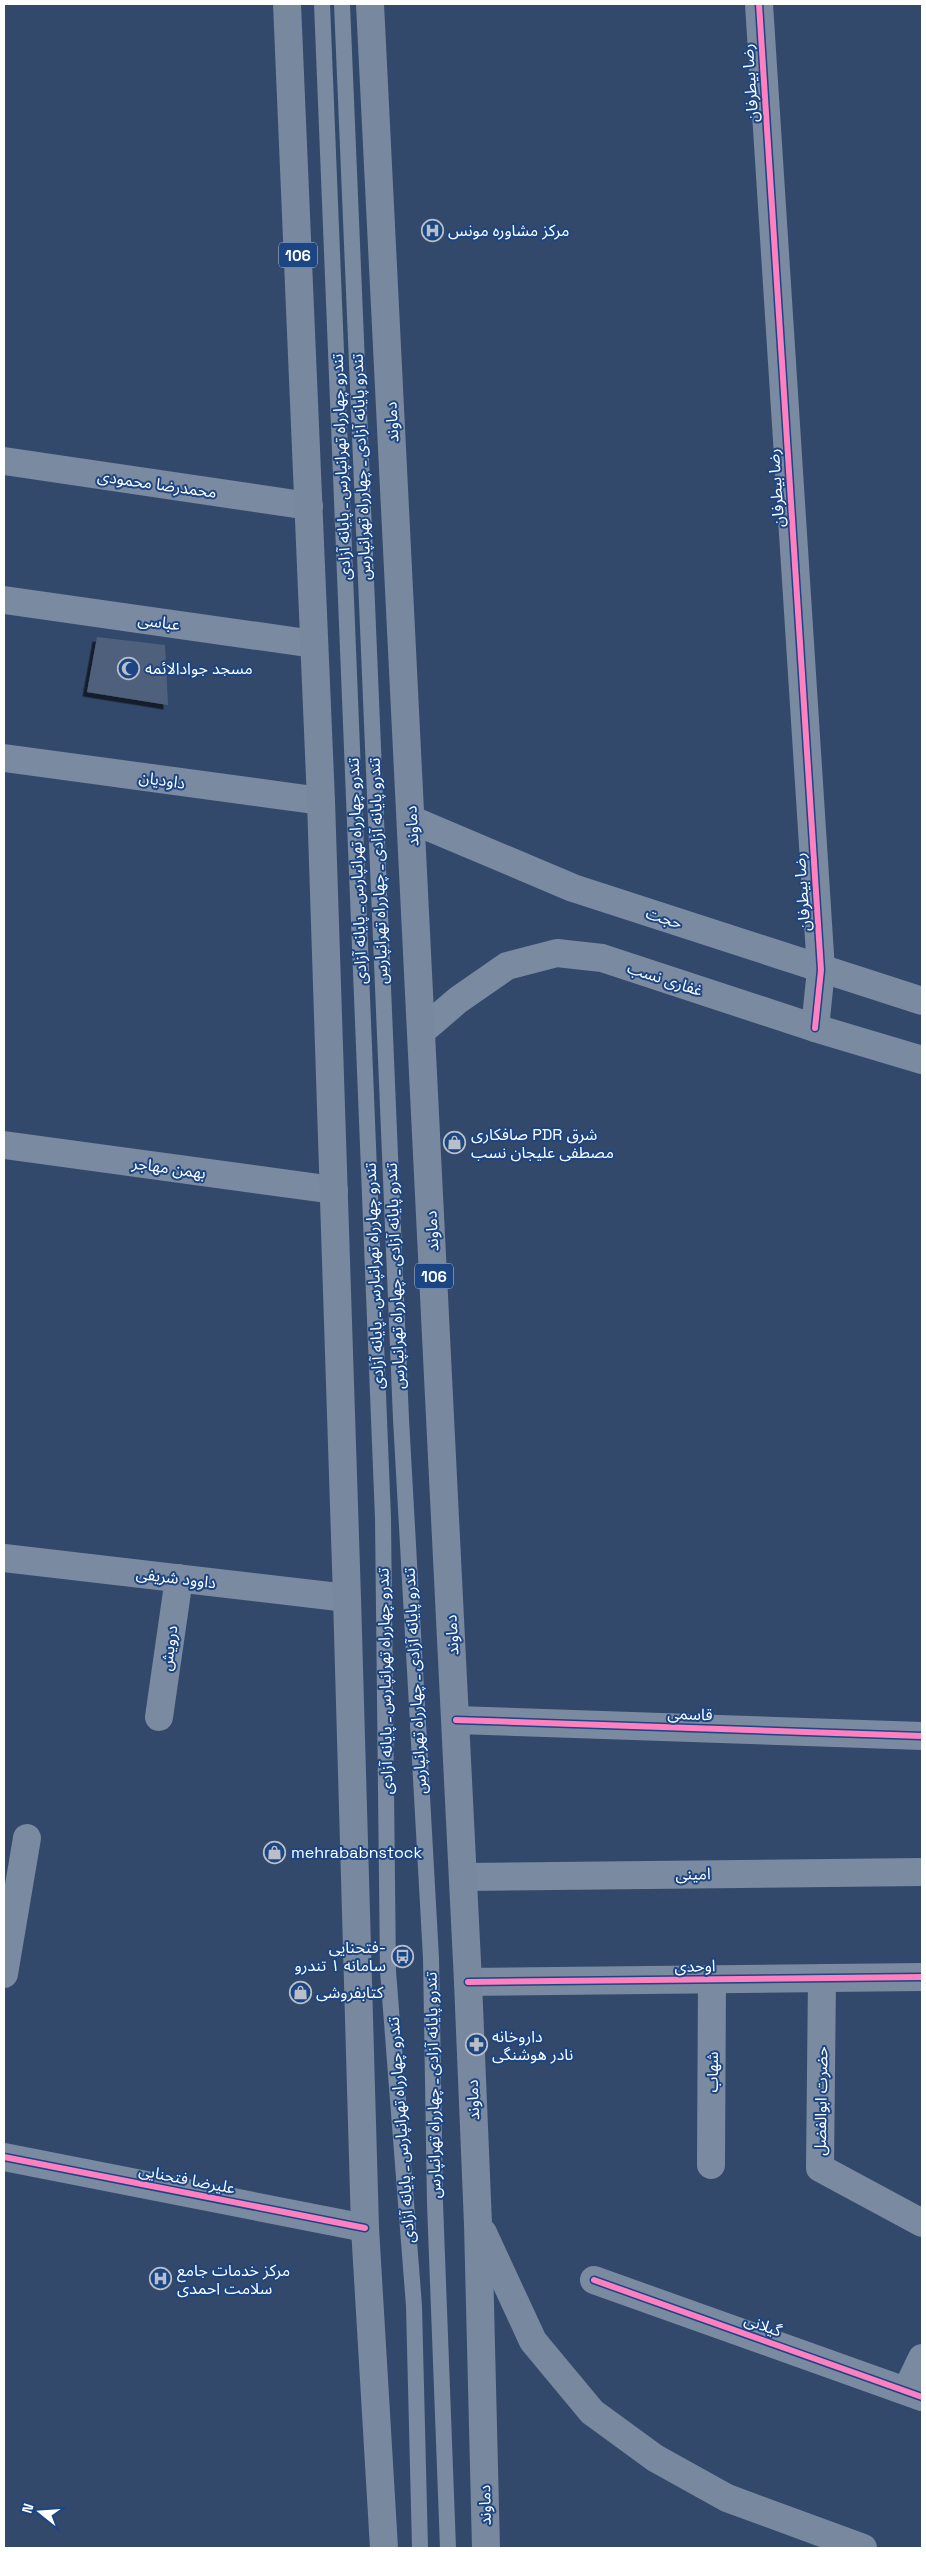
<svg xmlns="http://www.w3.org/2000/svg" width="926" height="2552" viewBox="0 0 926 2552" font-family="'Space Grotesk','Noto Sans Arabic',sans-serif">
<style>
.building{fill:#4f617c;filter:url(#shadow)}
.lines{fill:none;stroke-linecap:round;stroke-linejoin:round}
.lane{stroke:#798aa1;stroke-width:16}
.street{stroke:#798aa1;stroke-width:28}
.primary{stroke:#78889f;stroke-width:28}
.cycleway-casing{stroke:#1b4583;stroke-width:9}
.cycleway{stroke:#ff80c0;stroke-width:6}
.labels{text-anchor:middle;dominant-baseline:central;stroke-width:4;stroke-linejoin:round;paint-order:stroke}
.shield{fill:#1b4583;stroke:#bbc7da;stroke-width:1}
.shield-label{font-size:15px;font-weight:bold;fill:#fff}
.street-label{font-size:16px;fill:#fff;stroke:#1b4583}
.poi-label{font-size:16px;fill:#fff;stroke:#1b4583;text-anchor:start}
</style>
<defs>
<filter id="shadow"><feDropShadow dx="-4.5" dy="4.5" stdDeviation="0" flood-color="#0009"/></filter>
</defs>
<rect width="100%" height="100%" fill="#33496b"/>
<polygon class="building" points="97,637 165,645 168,705 87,692"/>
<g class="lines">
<g class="lane">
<polyline points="322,4 383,1518 388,1971 414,2306 420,2548"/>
<polyline points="342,4 401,1419 431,1958 435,2203 448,2548"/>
</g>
<g class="street">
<polyline points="759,4 821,970 815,1028"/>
<polyline points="4,461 309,506"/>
<polyline points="4,600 314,644"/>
<polyline points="4,758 321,801"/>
<polyline points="412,820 573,888 922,1001"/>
<polyline points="422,1031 458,1000 507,966 557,953 602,958 815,1028 922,1060"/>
<polyline points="4,1145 334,1190"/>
<polyline points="4,1558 347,1598"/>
<polyline points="159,1717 179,1578"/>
<polyline points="456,1720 922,1736"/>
<polyline points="463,1877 922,1872"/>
<polyline points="4,1974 27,1838"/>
<polyline points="822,1978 820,2168 922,2223"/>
<polyline points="468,1982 922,1977"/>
<polyline points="4,2157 365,2228"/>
<polyline points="711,2165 712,1979"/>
<polyline points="594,2280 922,2397"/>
<polyline points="906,2391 922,2358"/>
</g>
<g class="primary">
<polyline points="287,4 321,801 347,1598 365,2228 384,2548"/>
<polyline points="370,4 468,1982 478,2224 486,2548"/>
<polyline points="483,2233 533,2341 592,2412 655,2458 727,2498 863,2548"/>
</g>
<defs>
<g id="cycleway">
<polyline points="759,4 821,970 815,1028"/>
<polyline points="456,1720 922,1736"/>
<polyline points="468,1982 922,1977"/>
<polyline points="4,2157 365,2228"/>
<polyline points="594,2280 922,2397"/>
</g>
</defs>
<use href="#cycleway" class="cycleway-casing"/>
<use href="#cycleway" class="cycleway"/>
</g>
<defs>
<symbol id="hospital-ring" viewBox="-11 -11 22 22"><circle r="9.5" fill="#1b4583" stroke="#b8bfcb" stroke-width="1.5"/><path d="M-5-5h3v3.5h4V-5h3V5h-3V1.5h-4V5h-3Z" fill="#b8bfcb"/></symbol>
<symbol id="mosque-ring" viewBox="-11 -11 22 22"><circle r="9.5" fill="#1b4583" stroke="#b8bfcb" stroke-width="1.5"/><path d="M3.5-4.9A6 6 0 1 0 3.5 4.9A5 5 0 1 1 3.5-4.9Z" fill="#b8bfcb"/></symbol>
<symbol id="shop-ring" viewBox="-11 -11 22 22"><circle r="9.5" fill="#1b4583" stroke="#b8bfcb" stroke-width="1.5"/><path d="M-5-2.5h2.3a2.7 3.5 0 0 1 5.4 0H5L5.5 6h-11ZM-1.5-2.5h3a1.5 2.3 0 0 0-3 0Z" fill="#b8bfcb"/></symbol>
<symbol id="bus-ring" viewBox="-11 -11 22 22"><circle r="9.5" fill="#1b4583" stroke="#b8bfcb" stroke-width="1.5"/><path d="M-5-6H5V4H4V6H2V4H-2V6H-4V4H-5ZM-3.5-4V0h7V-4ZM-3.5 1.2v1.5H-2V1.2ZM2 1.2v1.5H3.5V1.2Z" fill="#b8bfcb"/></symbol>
<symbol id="pharmacy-ring" viewBox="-11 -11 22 22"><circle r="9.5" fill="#1b4583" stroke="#b8bfcb" stroke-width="1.5"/><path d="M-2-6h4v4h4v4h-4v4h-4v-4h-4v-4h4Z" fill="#b8bfcb"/></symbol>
</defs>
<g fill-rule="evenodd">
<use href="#hospital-ring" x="420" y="218" width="25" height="25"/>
<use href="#mosque-ring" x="116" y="656" width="25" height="25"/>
<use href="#shop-ring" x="442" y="1130" width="25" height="25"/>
<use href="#shop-ring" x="262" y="1840" width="25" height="25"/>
<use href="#bus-ring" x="390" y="1944" width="25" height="25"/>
<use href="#shop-ring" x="288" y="1980" width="25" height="25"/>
<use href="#pharmacy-ring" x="464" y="2032" width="25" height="25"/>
<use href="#hospital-ring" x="148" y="2266" width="25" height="25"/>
</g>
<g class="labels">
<g class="shield">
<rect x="279" y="242.5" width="38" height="25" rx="4"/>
<rect x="415" y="1263.5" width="38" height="25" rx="4"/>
</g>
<g class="shield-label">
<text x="298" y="255">106</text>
<text x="434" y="1276">106</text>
</g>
<g class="street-label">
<text transform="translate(750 83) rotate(-94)">رضا بیطرفان</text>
<text transform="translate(392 422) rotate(-93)">دماوند</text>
<text transform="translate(341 467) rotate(-92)">تندرو چهارراه تهرانپارس ـ پایانه آزادی</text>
<text transform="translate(361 467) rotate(-92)">تندرو پایانه آزادی ـ چهارراه تهرانپارس</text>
<text transform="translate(157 484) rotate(8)">محمدرضا محمودی</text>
<text transform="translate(776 488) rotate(-94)">رضا بیطرفان</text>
<text transform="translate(159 622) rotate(8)">عباسی</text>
<text transform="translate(162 780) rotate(8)">داودیان</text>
<text transform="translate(412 826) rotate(-93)">دماوند</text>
<text transform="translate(357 871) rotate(-92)">تندرو چهارراه تهرانپارس ـ پایانه آزادی</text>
<text transform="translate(378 871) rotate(-92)">تندرو پایانه آزادی ـ چهارراه تهرانپارس</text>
<text transform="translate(802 892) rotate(-94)">رضا بیطرفان</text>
<text transform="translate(664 918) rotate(18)">حجت</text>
<text transform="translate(665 979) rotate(18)">غفاری نسب</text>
<text transform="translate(169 1168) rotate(8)">بهمن مهاجر</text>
<text transform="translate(432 1231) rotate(-93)">دماوند</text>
<text transform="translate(374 1276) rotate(-92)">تندرو چهارراه تهرانپارس ـ پایانه آزادی</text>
<text transform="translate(395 1276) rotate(-92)">تندرو پایانه آزادی ـ چهارراه تهرانپارس</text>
<text transform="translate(176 1578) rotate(7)">داوود شریفی</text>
<text transform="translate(452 1635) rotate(-93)">دماوند</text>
<text transform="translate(169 1648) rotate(-82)">درویش</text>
<text transform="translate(385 1681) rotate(-91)">تندرو چهارراه تهرانپارس ـ پایانه آزادی</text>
<text transform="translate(415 1681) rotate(-93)">تندرو پایانه آزادی ـ چهارراه تهرانپارس</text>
<text transform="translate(690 1714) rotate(2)">قاسمی</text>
<text transform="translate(693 1874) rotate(-1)">امینی</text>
<text transform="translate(695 1966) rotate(-1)">اوحدی</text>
<text transform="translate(712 2072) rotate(-90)">شهاب</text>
<text transform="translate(433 2085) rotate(-91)">تندرو پایانه آزادی ـ چهارراه تهرانپارس</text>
<text transform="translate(473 2100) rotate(-92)">دماوند</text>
<text transform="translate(821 2101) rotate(-89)">حضرت ابوالفضل</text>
<text transform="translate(401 2130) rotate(-94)">تندرو چهارراه تهرانپارس ـ پایانه آزادی</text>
<text transform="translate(187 2179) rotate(11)">علیرضا فتحنایی</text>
<text transform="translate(763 2325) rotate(20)">گیلانی</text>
<text transform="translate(485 2505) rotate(-91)">دماوند</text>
</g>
<g class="poi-label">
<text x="448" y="230">مرکز مشاوره مونس</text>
<text x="145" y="668">مسجد جوادالائمه</text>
<text x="471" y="1134">صافکاری PDR شرق<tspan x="471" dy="18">مصطفی علیجان نسب</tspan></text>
<text x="291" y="1852">mehrababnstock</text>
<text x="386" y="1947" text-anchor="end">فتحنایی-<tspan x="386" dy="18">سامانه ۱ تندرو</tspan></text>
<text x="316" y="1992">کتابفروشی</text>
<text x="492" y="2036">داروخانه<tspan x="492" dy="18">نادر هوشنگی</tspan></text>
<text x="177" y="2270">مرکز خدمات جامع<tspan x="177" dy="18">سلامت احمدی</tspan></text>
</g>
</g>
<rect width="926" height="2552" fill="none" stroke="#ffffff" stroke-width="10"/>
<g transform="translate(40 2512) rotate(287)" stroke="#1b4583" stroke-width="4" paint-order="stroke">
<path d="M0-4L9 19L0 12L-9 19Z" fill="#ffffff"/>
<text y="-8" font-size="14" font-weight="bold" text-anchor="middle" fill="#ffffff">N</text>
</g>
</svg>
